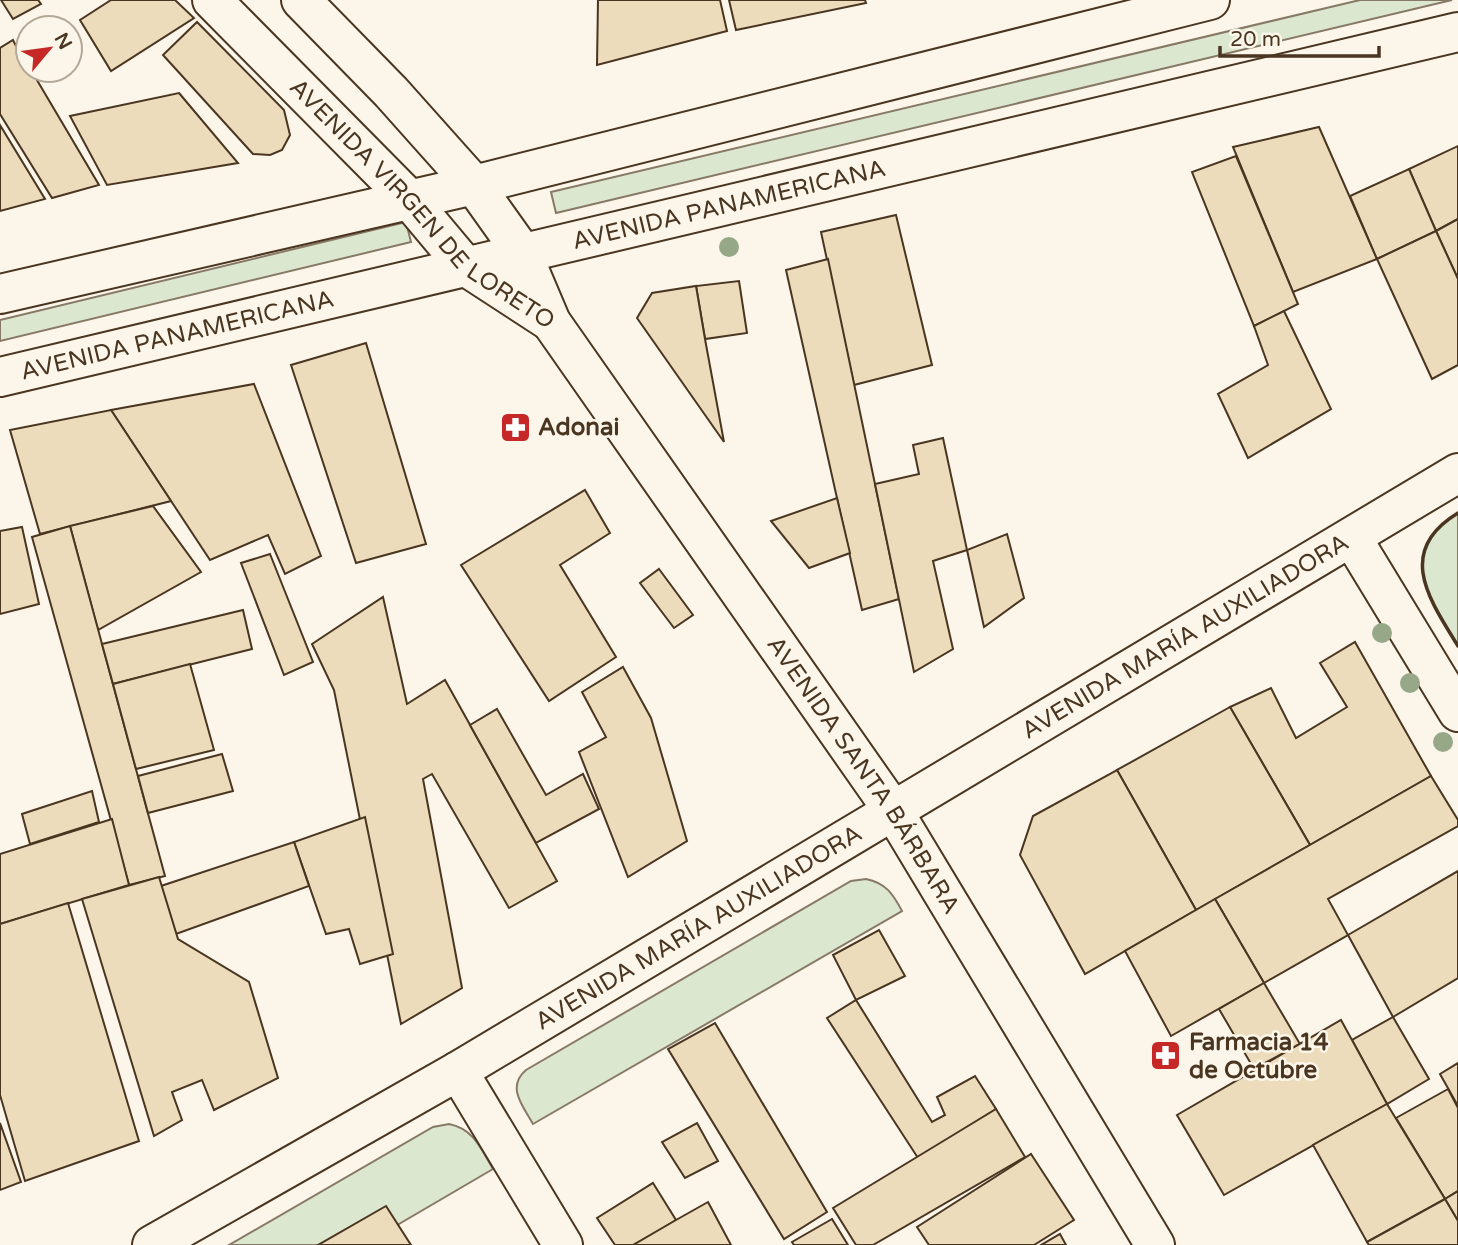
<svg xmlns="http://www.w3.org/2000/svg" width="1458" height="1245" viewBox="0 0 1458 1245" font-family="'Varela Round',sans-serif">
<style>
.green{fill:#dce7d0;stroke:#887966;stroke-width:2}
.building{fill:#ecdcbc;stroke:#4a3520;stroke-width:2}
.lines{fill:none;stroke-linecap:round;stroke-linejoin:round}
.minor-casing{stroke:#4a3520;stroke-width:42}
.primary-casing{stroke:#4a3520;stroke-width:42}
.trunk-casing{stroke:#4a3520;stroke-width:42}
.minor{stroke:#fbf6e9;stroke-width:38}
.primary{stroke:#fbf6e9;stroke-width:38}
.trunk{stroke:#fbf6e9;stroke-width:38}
.wall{stroke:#4a3520;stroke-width:3.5}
.tree{fill:#96a887}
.labels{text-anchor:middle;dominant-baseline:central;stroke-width:5;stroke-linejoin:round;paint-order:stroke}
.street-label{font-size:24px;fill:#4a3520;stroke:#fbf6e9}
.poi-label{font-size:24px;font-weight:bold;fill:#4a3520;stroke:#fbf6e9;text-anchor:start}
</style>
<rect width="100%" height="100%" fill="#fbf6e9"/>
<g class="green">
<polygon points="1360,0 1452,0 556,213 551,192"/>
<polygon points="406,222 411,242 0,341 0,320"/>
<path d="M1458,513V646C1429,599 1395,551 1458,513Z"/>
<path d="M866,879C886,883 893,894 902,911L533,1124C523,1106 506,1087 526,1070L851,881Z"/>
<path d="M449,1124C474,1129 481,1149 493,1169L363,1245H229L433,1127Z"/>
</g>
<g class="building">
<polygon points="1,0 38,0 41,4 13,19"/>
<polygon points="111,0 175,0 194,18 111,71 80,20"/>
<polygon points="598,0 720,0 727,31 597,65"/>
<polygon points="729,0 865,0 866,3 736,30"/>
<polygon points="197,22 284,110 290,135 282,150 270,155 253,154 163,55"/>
<polygon points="13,40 28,70 31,70 99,185 52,198 0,114 0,48"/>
<polygon points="179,93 238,163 107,185 70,116"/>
<polygon points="0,125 45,199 0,211"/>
<polygon points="1319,127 1377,259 1293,292 1233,147"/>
<polygon points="1458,146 1458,219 1436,231 1409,169"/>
<polygon points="1236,156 1298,304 1254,326 1192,172"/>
<polygon points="1409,169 1436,231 1377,259 1350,196"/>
<polygon points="896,215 932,365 854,385 821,232"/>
<polygon points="1458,219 1458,279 1436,231"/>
<polygon points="1436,231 1458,279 1458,365 1432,379 1377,259"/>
<polygon points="828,259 899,599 862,610 786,270"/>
<polygon points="739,281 747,333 705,339 696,286"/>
<polygon points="696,286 705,339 724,442 637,318 652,293"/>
<polygon points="1284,311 1331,409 1248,458 1218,394 1268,365 1254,326"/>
<polygon points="366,343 426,544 356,563 291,365"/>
<polygon points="254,384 321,556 285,574 268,535 210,560 111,410"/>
<polygon points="111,410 171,501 40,534 10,430"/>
<polygon points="943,438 967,550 933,561 953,649 914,672 875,484 919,474 913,445"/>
<polygon points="585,490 610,533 560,565 616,657 549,701 461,565"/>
<polygon points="837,498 850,553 809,568 771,521"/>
<polygon points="153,506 201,572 98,630 70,526"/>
<polygon points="70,526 165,876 129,885 32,537"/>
<polygon points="22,527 39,604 0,614 0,531"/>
<polygon points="1007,534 1024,598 984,627 967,550"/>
<polygon points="270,554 313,662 284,675 241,563"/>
<polygon points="659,569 693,615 674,628 640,583"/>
<polygon points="383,597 407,704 445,680 557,881 509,908 432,774 423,779 462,988 401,1024 334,690 312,644"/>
<polygon points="243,610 252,649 113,684 102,644"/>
<polygon points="1355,642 1431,776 1310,845 1230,707 1271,688 1296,738 1347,707 1320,663"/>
<polygon points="190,664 214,750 136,769 113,684"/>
<polygon points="623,667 651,718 687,841 628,877 579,752 606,737 582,692"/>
<polygon points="1230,707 1310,845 1196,910 1117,770"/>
<polygon points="497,709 546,795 583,774 599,809 536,843 470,725"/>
<polygon points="222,754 233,791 148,813 138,776"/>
<polygon points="1117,770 1196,910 1085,974 1020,855 1033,816"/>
<polygon points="1431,776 1458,820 1458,826 1328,899 1348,935 1264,983 1215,899"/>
<polygon points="92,791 99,822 30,844 22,814"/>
<polygon points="365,817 393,954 360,964 349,929 326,934 294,842"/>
<polygon points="112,819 129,885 0,924 0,854"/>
<polygon points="294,842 309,886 176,934 161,886"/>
<polygon points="1458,871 1458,978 1393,1017 1348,935"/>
<polygon points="159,877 178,939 249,982 278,1078 214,1110 202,1080 172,1092 182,1120 154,1136 82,899"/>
<polygon points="1215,899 1264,983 1171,1036 1125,951"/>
<polygon points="68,903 139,1141 25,1181 0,1095 0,924"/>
<polygon points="879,930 905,976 856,1000 833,955"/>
<polygon points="1264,983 1300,1044 1254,1069 1219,1009"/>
<polygon points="856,1000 932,1122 945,1115 937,1097 975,1076 996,1109 918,1158 827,1018"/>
<polygon points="1393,1017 1429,1079 1387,1104 1352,1040"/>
<polygon points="1341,1020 1387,1104 1224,1195 1177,1115"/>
<polygon points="715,1023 827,1212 784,1239 668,1049"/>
<polygon points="1458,1063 1458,1106 1440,1074"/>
<polygon points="1448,1089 1458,1108 1458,1191 1445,1199 1396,1118"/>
<polygon points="1387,1104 1445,1199 1367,1242 1313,1145"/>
<polygon points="996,1109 1025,1157 873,1245 856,1245 833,1208"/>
<polygon points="0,1123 21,1182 0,1190"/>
<polygon points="697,1123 718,1161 685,1178 662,1142"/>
<polygon points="1031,1154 1074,1220 1034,1245 929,1245 917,1227"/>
<polygon points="653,1183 676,1220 636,1245 615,1245 597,1218"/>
<polygon points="1458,1191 1458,1221 1445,1199"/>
<polygon points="1445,1199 1458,1221 1458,1245 1369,1245 1367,1242"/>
<polygon points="708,1202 731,1245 633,1245 676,1220"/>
<polygon points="386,1206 411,1245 318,1245"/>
<polygon points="832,1219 848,1245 794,1245 792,1242"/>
<polygon points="1060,1234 1066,1245 1041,1245"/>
</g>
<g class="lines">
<defs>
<g id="minor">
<polyline points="1352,538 1458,712"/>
<polyline points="458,1071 563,1245"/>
<path id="s1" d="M152,1245L458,1071L1458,473"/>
</g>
<g id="primary">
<polyline points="0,294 474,185 1210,0"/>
<path id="s2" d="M0,377L1458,32"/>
</g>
<g id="trunk">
<path id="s3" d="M212,0L408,198L465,266L551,322"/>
<path id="s4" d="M301,0L391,92L474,185L521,251L551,322L894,812L1155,1245"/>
</g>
</defs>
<use href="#minor" class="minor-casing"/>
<use href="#primary" class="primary-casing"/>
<use href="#trunk" class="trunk-casing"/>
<use href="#minor" class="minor"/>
<use href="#primary" class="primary"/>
<use href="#trunk" class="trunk"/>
<path class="wall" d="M1458,513C1395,551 1429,599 1458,646"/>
</g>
<g class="tree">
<circle cx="729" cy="247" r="10"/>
<circle cx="1382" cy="633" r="10"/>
<circle cx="1410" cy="683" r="10"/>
<circle cx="1443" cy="742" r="10"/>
</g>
<defs>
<symbol id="pharmacy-square" viewBox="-11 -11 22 22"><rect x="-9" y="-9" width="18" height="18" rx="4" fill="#c62828" stroke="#fbf6e9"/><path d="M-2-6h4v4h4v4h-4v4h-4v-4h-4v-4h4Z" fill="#fff"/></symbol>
</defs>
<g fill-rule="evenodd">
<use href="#pharmacy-square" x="498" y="410" width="35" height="35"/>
<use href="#pharmacy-square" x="1148" y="1038" width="35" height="35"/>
</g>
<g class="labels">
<g class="street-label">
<text stroke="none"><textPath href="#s3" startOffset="294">AVENIDA VIRGEN DE LORETO</textPath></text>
<text stroke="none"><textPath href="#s2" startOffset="749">AVENIDA PANAMERICANA</textPath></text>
<text stroke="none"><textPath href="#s2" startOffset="182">AVENIDA PANAMERICANA</textPath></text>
<text stroke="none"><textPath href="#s1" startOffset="1199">AVENIDA MARÍA AUXILIADORA</textPath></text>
<text stroke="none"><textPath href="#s4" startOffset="962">AVENIDA SANTA BÁRBARA</textPath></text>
<text stroke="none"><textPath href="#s1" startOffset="632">AVENIDA MARÍA AUXILIADORA</textPath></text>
</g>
<g class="poi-label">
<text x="538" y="427">Adonai</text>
<text x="1189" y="1042">Farmacia 14<tspan x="1189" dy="28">de Octubre</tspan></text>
</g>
</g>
<g transform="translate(49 49) rotate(61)"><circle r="33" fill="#fbf6e9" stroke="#b4a999" stroke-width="2"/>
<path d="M0-5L12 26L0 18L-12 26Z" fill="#c62828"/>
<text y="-10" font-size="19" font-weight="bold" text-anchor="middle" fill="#4a3520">N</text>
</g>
<path d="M1220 46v10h159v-10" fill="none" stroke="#4a3520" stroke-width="3.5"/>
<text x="1230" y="46" font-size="21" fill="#4a3520" stroke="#fbf6e9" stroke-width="5" paint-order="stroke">20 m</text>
</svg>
